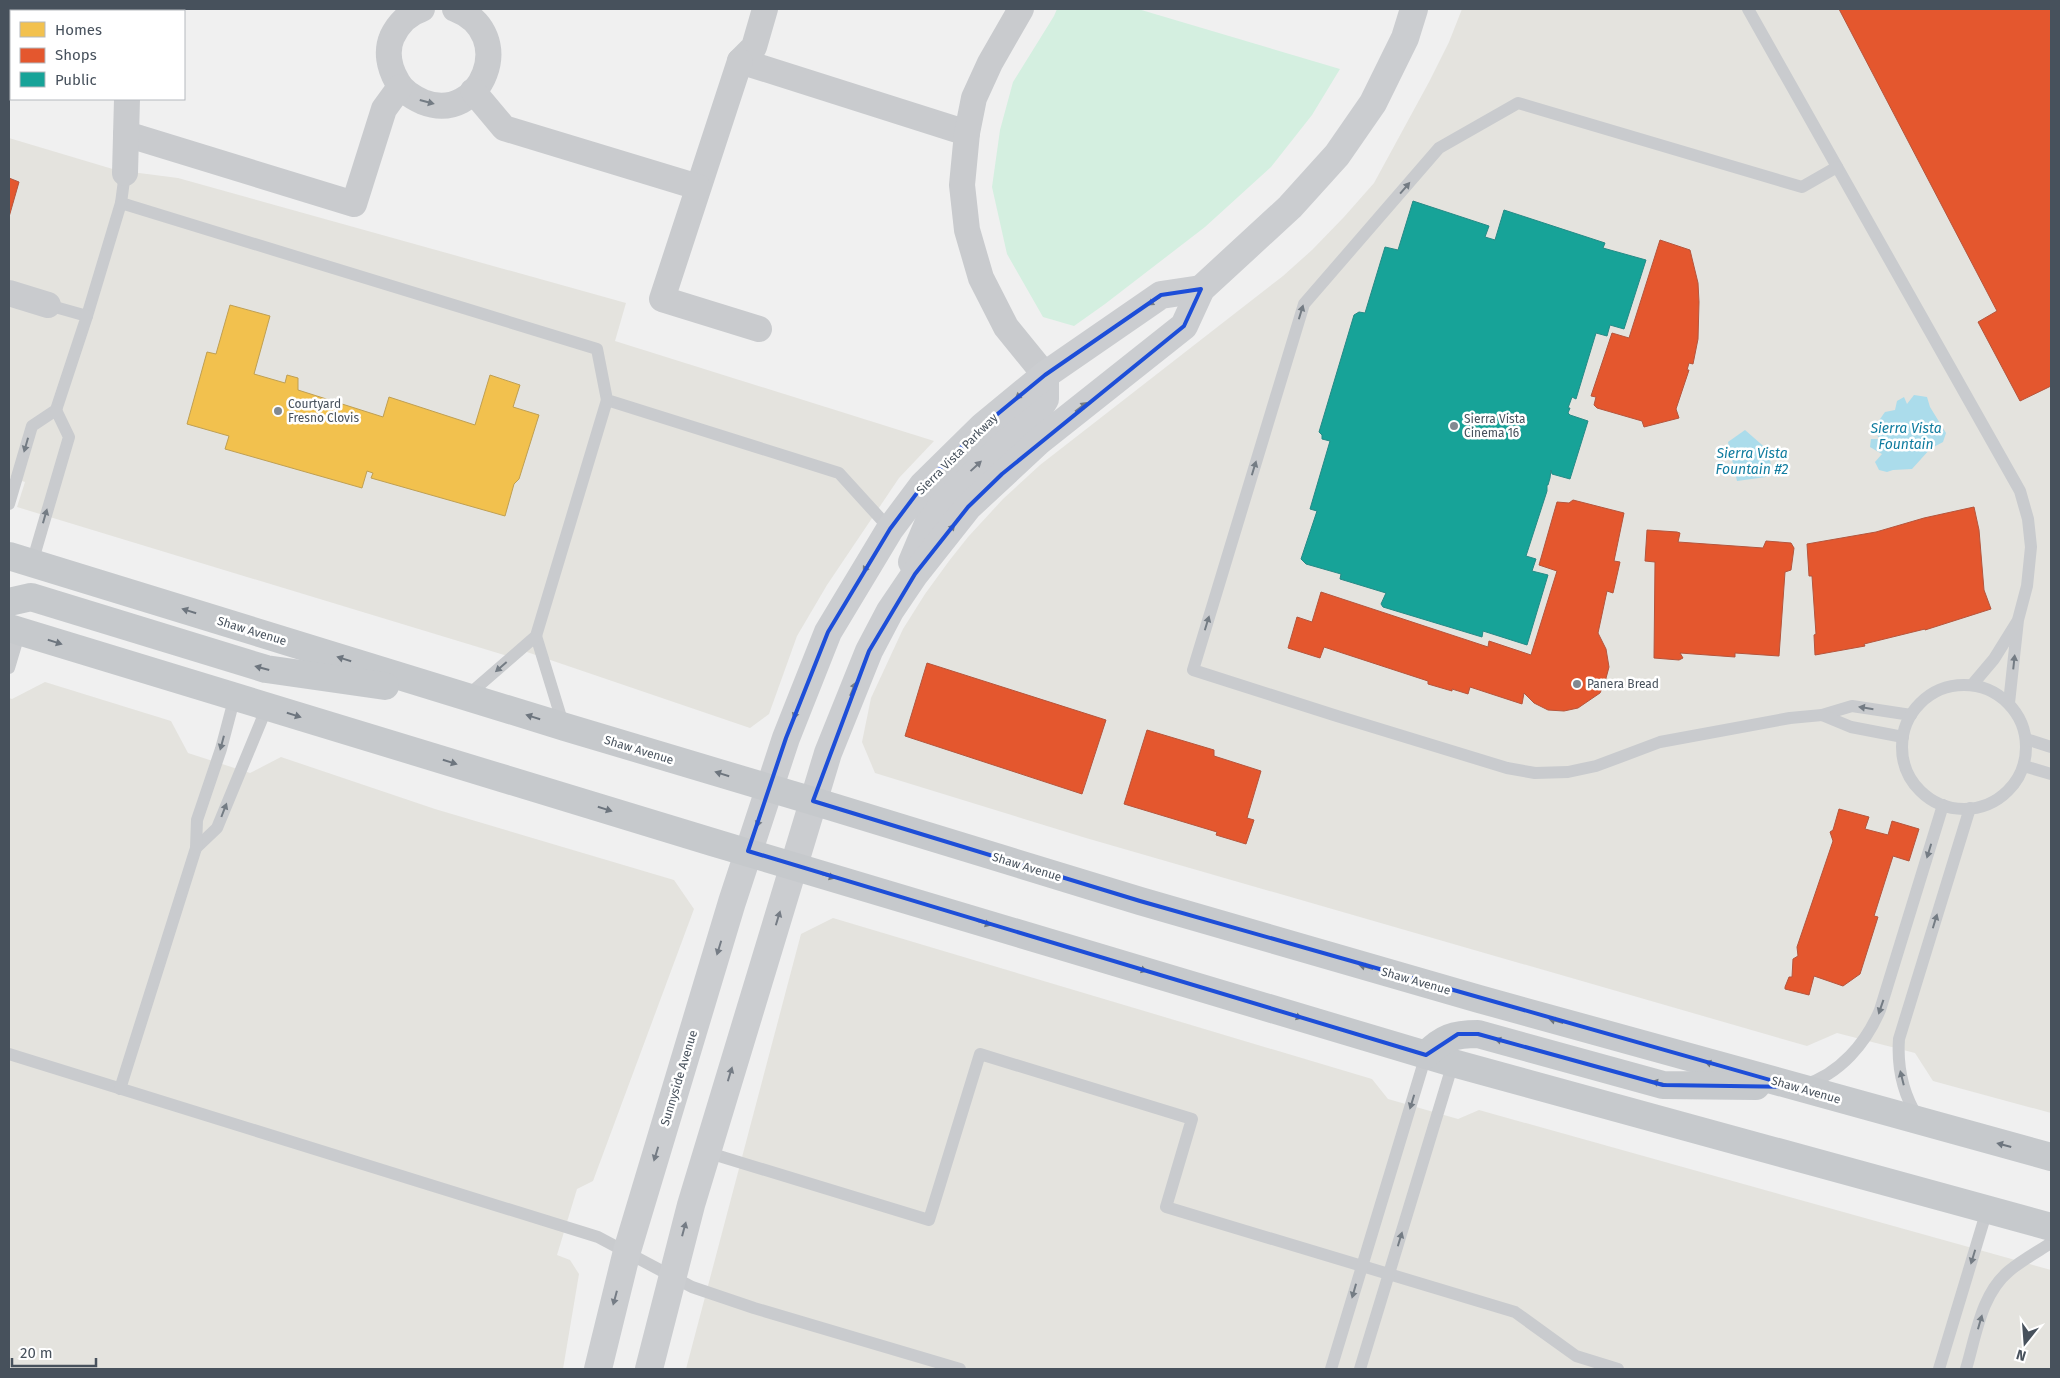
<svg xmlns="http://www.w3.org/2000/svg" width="2060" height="1378" viewBox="0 0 2060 1378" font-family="'Fira Sans',sans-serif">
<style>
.commercial{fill:#e4e3de}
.green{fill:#d4efe0}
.water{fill:#abdceb}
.homes{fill:#f2c14e;stroke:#bf9f52}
.shops{fill:#e4572e;stroke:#b5553c}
.public{fill:#17a398;stroke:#258a86}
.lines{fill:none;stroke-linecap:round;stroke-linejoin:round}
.service{stroke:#c9cbce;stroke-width:12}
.minor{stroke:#c9cbce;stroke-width:26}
.secondary{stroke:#cbcdd0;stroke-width:28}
.primary{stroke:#c6c9cc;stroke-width:28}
.oneway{fill:#747c84}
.oneway2{fill:#757c85}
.oneway3{fill:#6d757e}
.marked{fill:none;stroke:#1d4ed8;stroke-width:4;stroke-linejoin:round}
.poi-dot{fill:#828990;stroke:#fff;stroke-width:2}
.labels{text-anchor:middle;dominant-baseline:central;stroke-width:5;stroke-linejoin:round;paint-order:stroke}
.poi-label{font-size:12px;fill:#47515c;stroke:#fff;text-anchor:start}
.street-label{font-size:12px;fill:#47515c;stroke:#fff}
.water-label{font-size:14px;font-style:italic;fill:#107c9f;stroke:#fff}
</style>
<rect width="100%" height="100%" fill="#f0f0f0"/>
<g class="commercial">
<polygon points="1462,9 2051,9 2051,1113 1933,1081 1915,1053 1837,1033 1807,1046 1086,838 875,773 862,742 871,698 903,629 925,594 949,561 968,537 1003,499 1040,465 1283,276 1312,250 1344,217 1374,183 1429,82 1449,42"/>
<polygon points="9,138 116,170 178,178 626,303 615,341 934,441 899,478 827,585 797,636 769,714 750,728 521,650 517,659 17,507 25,482 9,477"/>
<polygon points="45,682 171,721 188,753 250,773 281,757 435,809 674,880 694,909 593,1181 577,1189 557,1255 570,1260 579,1274 563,1369 9,1369 9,698 12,699"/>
<polygon points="833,918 1372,1079 1388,1099 1458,1119 1479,1110 2051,1270 2051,1369 686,1369 801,934"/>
</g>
<polygon class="green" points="1057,9 1138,9 1340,69 1312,115 1271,167 1205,227 1105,304 1074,326 1043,317 1007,254 992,187 1000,130 1013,82 1054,16"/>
<g class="water">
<path d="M1914,395L1927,397L1930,407L1946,433L1943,442L1930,449L1912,469L1893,470L1887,472L1879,470L1875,462L1882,454L1870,447L1871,439H1879C1873,427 1878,422 1885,412L1895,410L1897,401L1904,397L1907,404Z"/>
<polygon points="1745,430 1769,451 1771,467 1766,477 1737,481 1728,442"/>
</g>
<polygon class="homes" points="230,305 270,316 254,374 285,383 287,375 298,378 298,390 383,417 389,397 475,425 490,375 520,385 513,407 539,415 519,479 514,484 505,516 371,478 373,473 367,471 362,488 225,449 229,436 187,424 207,352 216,354"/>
<g class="shops">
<polygon points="1839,9 2051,9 2051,386 2020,401 1978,322 1997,311"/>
<polygon points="9,178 19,182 9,217"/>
<polygon points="1660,240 1690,250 1698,283 1699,302 1698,339 1693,364 1689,363 1687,370 1689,370 1676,409 1679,418 1644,427 1642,421 1597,408 1594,405 1596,397 1591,396 1612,333 1629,338"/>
<polygon points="1573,500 1624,513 1614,561 1620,562 1613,593 1607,591 1598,633 1606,649 1609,667 1605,682 1600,693 1578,708 1564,711 1548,710 1534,703 1524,693 1522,704 1470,687 1468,694 1452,689 1452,691 1428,684 1428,681 1324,647 1320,658 1288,648 1297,617 1312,622 1321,592 1488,647 1489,641 1531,655 1557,571 1539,565 1557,502 1569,503"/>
<polygon points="1974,507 1979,530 1984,590 1991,609 1925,630 1925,629 1864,644 1865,646 1815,655 1814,635 1816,634 1812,576 1809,576 1807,544 1876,532 1924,518"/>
<polygon points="1647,530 1677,532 1680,533 1678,542 1763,548 1766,541 1791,543 1794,548 1791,570 1785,572 1779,656 1735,653 1735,657 1680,653 1683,658 1679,660 1654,658 1655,562 1645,561"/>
<polygon points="927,663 1106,720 1082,794 905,736"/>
<polygon points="1147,730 1214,750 1214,756 1261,771 1247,818 1254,820 1246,844 1216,835 1217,832 1124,804"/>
<polygon points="1839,809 1869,817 1865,829 1888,835 1892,821 1919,829 1909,861 1893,856 1874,916 1878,917 1860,974 1843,986 1814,976 1809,995 1785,989 1785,987 1789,977 1792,977 1793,959 1798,956 1797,947 1833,841 1830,832 1833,830"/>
</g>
<polygon class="public" points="1413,201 1489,226 1485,237 1495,240 1504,210 1605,243 1603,248 1646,260 1624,329 1610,325 1607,336 1596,333 1576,399 1572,397 1568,408 1570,408 1568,413 1570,415 1588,421 1570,479 1552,474 1551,470 1550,478 1548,485 1547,485 1547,491 1526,556 1536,559 1532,571 1548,575 1527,645 1483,631 1482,637 1383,607 1381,604 1386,593 1340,579 1341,574 1306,564 1301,559 1317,511 1310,509 1330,441 1322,439 1322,435 1319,432 1354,315 1359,312 1365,313 1385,247 1398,250"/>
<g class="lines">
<g class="service">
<polyline points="1748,9 2020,491 2028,519 2031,547 2027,586 2018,620 2009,703"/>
<polyline points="1837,167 1802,187 1518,103 1439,148 1304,304 1193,670 1337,716 1507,768 1535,773 1568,772 1596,766 1660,742 1790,718 1822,715 1852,706 1911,715"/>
<polyline points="121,203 597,349 607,400 839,473 890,529"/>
<polyline points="87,316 121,203 125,173"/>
<polyline points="9,504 32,426 56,410 87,316 48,305"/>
<polyline points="32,563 69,437 56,410"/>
<polyline points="536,636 564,727"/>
<polyline points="9,668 20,631"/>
<polyline points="1972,685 1994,659 2017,622"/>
<circle cx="1964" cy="747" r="62"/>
<polyline points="467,696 536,636 607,400"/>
<polyline points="1822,715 1851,727 1903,737"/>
<polyline points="2026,739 2051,747"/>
<polyline points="2024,766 2051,774"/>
<polyline points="196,848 217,828 267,707"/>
<polyline points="9,1054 598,1237 692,1287 754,1308 960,1369"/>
<path d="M1804,1085C1840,1074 1866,1043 1880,1010L1943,805"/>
<polyline points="120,1089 196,848 197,820 221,749 235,696"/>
<path d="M1918,1118C1903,1094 1897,1067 1899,1039L1970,808"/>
<polyline points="706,1152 929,1220 980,1054 1192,1119 1166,1207 1515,1312 1576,1356 1618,1369"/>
<polyline points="1331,1369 1426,1055"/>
<polyline points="1360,1369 1453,1063"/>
<polyline points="1939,1369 1987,1210"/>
<path d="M1966,1369C1976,1336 1981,1294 2009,1271C2022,1260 2037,1252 2051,1243"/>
</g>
<g class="minor">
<path d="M422,9C409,13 398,24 392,37C386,51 389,67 397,81C402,91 412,97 423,102C481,125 519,34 455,9"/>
<polyline points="765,9 754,47 740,61 967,133"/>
<polyline points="1021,9 990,63 974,98 967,133 962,185 967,230 981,278 1006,327 1045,375"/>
<polyline points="149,11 150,9"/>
<polyline points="740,61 662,299 759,329"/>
<polyline points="473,91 504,128 698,187"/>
<polyline points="126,134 354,204 384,109 400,87"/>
<polyline points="125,173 127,99"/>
<polyline points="9,293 48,305"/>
</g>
<g class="secondary">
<polyline points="912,562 931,517 967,474 1039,409 1045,399 1045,375"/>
<polyline points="598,1369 627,1251 732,902 786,738 828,632 890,529 923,485 983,426 1045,375 1161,295 1201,289"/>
<polyline points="649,1369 691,1205 828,753 869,651 890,611 915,574 968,507 1039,441 1184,326 1201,289 1290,207 1337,155 1373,103 1405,38 1414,9"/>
</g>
<g class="primary">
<polyline points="9,556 565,727 813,801 1140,901 1479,999 2051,1157"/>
<polyline points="9,602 31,597 266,669 385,686"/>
<polyline points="9,628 712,842 1453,1063 2051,1227"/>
<path d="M1426,1055C1442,1038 1454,1034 1478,1034L1663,1085L1756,1086"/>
</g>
</g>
<defs><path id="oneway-solid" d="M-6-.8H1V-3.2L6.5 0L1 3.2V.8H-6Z" transform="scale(1.25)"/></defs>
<g class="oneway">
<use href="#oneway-solid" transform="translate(427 102) rotate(15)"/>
<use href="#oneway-solid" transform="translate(1405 188) rotate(-49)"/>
<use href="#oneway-solid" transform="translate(1301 312) rotate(-73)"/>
<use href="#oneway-solid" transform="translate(26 445) rotate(106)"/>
<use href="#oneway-solid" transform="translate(1254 468) rotate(-73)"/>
<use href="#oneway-solid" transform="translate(45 516) rotate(-74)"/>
<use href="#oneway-solid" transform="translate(1207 623) rotate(-73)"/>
<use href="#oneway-solid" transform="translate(2014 662) rotate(-84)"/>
<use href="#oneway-solid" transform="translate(501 667) rotate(139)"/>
<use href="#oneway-solid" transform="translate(1866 708) rotate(-171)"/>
<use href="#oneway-solid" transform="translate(222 743) rotate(105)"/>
<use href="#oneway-solid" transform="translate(224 810) rotate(-69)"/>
<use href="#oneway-solid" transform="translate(1929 851) rotate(107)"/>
<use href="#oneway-solid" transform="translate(1935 921) rotate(-73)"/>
<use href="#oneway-solid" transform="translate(1881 1007) rotate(109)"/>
<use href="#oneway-solid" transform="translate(1902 1078) rotate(-104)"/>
<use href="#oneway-solid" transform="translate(1412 1102) rotate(107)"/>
<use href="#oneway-solid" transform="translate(1400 1239) rotate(-73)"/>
<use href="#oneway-solid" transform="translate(1973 1257) rotate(107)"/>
<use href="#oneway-solid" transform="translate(1354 1291) rotate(106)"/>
<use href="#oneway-solid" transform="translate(1980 1322) rotate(-74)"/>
</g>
<g class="oneway2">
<use href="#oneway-solid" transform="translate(1154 301) rotate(146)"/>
<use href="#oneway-solid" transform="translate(1021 394) rotate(141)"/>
<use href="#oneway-solid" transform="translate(1081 407) rotate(-38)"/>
<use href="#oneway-solid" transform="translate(976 466) rotate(-43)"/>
<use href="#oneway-solid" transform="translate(950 530) rotate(-50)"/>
<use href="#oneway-solid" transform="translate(867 566) rotate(121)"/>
<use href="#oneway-solid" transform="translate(853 689) rotate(-67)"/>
<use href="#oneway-solid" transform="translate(796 712) rotate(110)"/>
<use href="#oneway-solid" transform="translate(759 820) rotate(108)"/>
<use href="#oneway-solid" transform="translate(778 918) rotate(-73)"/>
<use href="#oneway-solid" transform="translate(719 948) rotate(107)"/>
<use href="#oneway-solid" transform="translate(730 1074) rotate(-73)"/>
<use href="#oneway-solid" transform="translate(656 1154) rotate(107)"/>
<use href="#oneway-solid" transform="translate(684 1229) rotate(-75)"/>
<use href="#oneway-solid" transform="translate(615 1298) rotate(105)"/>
</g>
<g class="oneway3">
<use href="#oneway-solid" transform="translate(189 611) rotate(-163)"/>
<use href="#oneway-solid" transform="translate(55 642) rotate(17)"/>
<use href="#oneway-solid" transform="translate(344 659) rotate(-163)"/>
<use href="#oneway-solid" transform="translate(262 668) rotate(-165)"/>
<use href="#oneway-solid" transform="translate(294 715) rotate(17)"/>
<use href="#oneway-solid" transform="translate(533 717) rotate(-163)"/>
<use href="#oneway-solid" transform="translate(450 762) rotate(17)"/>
<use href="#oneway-solid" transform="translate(722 774) rotate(-163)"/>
<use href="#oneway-solid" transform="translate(605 809) rotate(17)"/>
<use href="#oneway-solid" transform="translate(828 876) rotate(17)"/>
<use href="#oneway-solid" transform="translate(984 923) rotate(17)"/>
<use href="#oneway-solid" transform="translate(1366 967) rotate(-164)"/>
<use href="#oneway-solid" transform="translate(1140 969) rotate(17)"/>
<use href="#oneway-solid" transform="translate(1295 1016) rotate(17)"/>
<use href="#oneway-solid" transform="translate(1556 1021) rotate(-164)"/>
<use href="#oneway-solid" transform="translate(1502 1041) rotate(-165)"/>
<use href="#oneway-solid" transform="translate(1712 1064) rotate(-164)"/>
<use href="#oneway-solid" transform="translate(1659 1083) rotate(-168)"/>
<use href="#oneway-solid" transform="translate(2004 1145) rotate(-165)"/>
</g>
<path class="marked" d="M1201,289L1184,326L1002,474L968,507L915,574L869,651L813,801L1140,901L1795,1087L1663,1085L1478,1034H1458L1426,1055L748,851L786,738L828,632L890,529L923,485L983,426L1045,375L1161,295Z"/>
<g class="poi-dot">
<circle cx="278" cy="411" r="5"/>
<circle cx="1454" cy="426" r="5"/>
<circle cx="1577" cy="684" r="5"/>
</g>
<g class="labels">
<g class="poi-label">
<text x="288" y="404">Courtyard<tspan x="288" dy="14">Fresno Clovis</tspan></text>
<text x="1464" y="419">Sierra Vista<tspan x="1464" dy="14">Cinema 16</tspan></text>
<text x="1587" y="684">Panera Bread</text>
</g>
<g class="street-label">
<text transform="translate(957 454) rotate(-45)">Sierra Vista Parkway</text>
<text transform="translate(252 631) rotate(17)">Shaw Avenue</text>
<text transform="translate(639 750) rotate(17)">Shaw Avenue</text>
<text transform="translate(1027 867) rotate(17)">Shaw Avenue</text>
<text transform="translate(1416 981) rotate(16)">Shaw Avenue</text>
<text transform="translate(679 1078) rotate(-73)">Sunnyside Avenue</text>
<text transform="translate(1806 1090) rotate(16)">Shaw Avenue</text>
</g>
<g class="water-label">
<text x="1906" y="428">Sierra Vista<tspan x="1906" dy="16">Fountain</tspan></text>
<text x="1752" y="453">Sierra Vista<tspan x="1752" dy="16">Fountain #2</tspan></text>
</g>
</g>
<rect width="2060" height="1378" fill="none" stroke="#47515c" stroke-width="20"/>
<rect x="10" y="10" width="175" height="90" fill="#ffffff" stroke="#b5b9be"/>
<rect x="20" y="22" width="25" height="15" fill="#f2c14e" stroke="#b5b9be"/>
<text x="55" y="35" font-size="15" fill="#47515c">Homes</text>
<rect x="20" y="48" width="25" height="15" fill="#e4572e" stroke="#b5b9be"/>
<text x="55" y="60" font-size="15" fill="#47515c">Shops</text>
<rect x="20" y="72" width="25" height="15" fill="#17a398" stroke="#b5b9be"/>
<text x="55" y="85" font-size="15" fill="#47515c">Public</text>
<g transform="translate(2025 1343) rotate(197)" stroke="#ffffff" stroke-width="4" paint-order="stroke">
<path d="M0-4L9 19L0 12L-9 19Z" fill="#47515c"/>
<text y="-8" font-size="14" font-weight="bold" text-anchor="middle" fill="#47515c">N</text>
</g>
<path d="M12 1358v8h84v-8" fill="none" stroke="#47515c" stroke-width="2.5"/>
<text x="20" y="1358" font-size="15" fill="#47515c" stroke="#ffffff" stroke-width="4" paint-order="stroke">20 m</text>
</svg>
